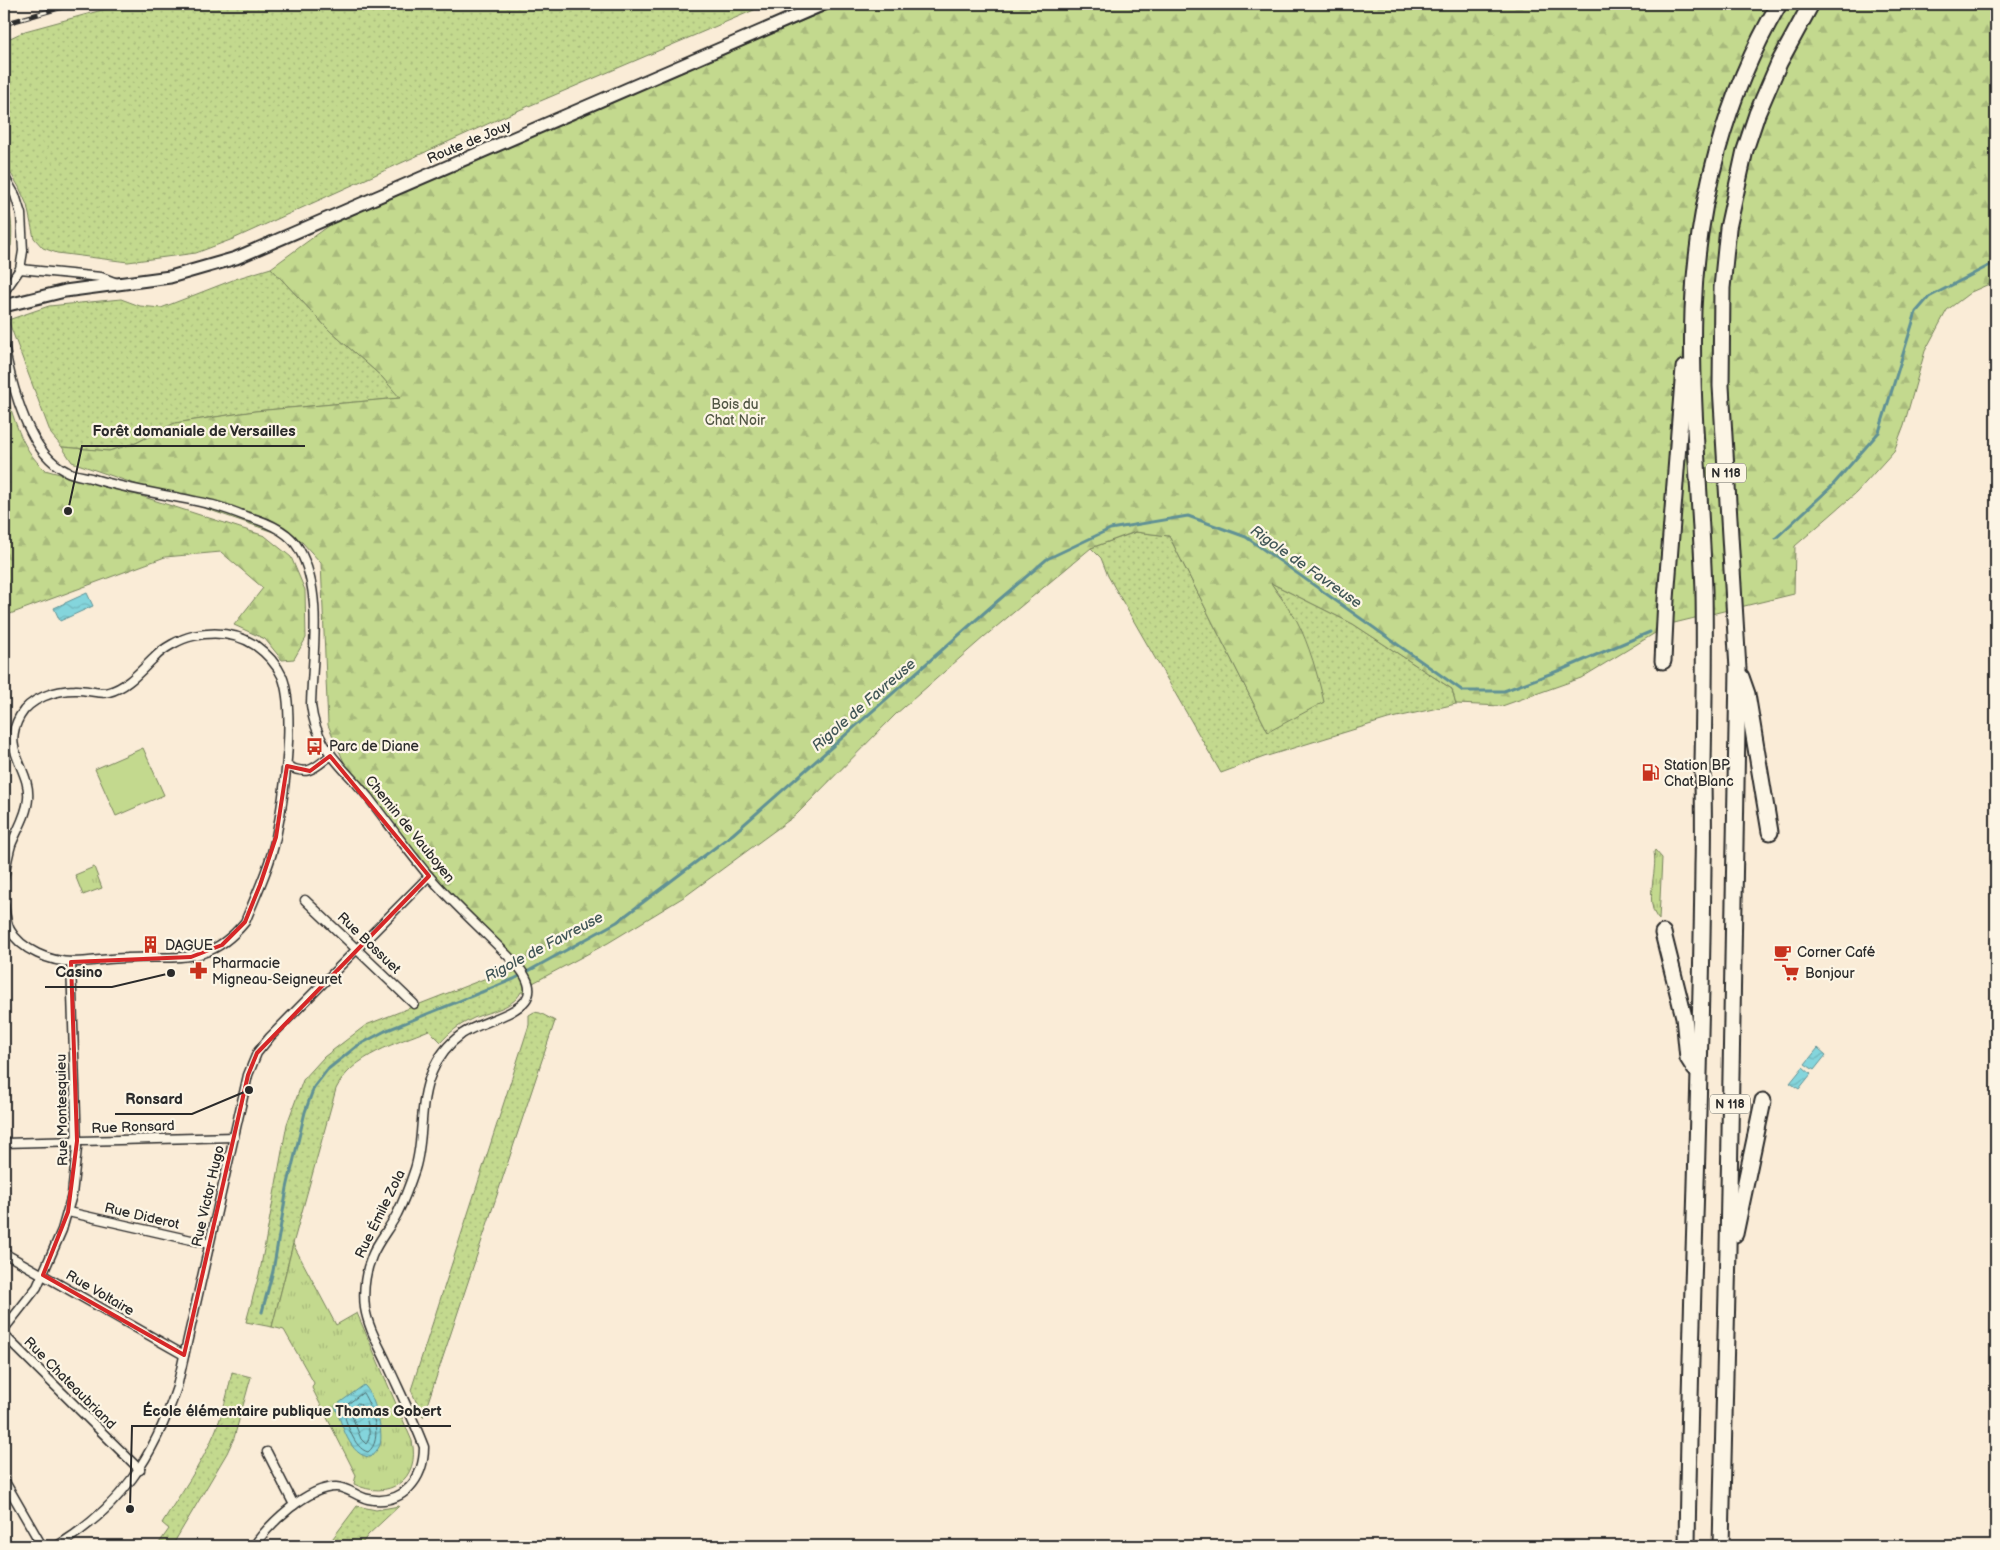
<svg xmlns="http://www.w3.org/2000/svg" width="2000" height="1550" viewBox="0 0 2000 1550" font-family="'Balsamiq Sans',sans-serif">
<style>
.grass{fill:url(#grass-dots);stroke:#77825c}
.forest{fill:url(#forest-firs);stroke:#77825c}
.park{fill:url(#park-tufts);stroke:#77825c}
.pitch{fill:#c3d98e;stroke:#77825c}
.water{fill:url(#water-waves);stroke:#609195}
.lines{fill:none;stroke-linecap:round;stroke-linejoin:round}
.shore{stroke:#4f6f72;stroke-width:1}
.stream{stroke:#609195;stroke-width:3}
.street-casing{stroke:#2b2b2b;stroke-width:11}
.secondary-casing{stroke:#2b2b2b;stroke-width:15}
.highway-casing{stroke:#2b2b2b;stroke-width:19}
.street{stroke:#fcf5e5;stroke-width:8}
.secondary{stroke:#fcf5e5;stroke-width:11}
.highway{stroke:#fcf5e5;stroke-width:15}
.rail-casing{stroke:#2b2b2b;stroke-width:5}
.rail{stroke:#fcf5e5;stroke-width:3;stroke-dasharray:9;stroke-linecap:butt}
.marked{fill:none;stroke:#d62828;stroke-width:4;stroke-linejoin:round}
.labels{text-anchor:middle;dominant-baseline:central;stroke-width:4.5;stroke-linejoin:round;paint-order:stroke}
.shield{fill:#fcf5e5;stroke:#6a6863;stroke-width:1}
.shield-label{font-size:12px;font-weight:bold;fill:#2b2b2b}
.street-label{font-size:14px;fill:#2b2b2b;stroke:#fcf5e5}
.park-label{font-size:14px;fill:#515644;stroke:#fcf5e5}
.poi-label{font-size:14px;fill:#2b2b2b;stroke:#fcf5e5;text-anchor:start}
.water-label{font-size:15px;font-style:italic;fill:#415657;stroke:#fcf5e5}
.leader{fill:none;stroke:#2b2b2b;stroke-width:2}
.callout-dot{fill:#2b2b2b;stroke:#fcf5e5;stroke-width:2}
.callout-label{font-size:15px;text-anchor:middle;font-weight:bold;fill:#2b2b2b;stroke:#fcf5e5;stroke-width:4.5;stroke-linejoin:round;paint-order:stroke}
</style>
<defs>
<pattern id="grass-dots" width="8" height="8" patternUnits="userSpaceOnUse" patternTransform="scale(1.25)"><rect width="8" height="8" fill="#c3d98e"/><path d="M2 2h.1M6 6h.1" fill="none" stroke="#a8ba7b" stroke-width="1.8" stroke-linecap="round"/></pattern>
<pattern id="forest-firs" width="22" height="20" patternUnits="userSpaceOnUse" patternTransform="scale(1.25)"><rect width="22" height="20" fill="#c3d98e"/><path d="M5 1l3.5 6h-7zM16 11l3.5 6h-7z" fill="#a8ba7b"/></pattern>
<pattern id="park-tufts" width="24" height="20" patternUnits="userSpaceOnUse" patternTransform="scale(1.25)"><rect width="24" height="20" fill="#c3d98e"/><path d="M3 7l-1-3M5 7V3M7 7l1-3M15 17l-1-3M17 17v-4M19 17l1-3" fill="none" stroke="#a8ba7b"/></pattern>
<pattern id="water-waves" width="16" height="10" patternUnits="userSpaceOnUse" patternTransform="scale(1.25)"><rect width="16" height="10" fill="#84d5dc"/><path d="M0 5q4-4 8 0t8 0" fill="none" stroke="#72b7bd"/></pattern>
</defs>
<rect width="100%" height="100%" fill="#faecd7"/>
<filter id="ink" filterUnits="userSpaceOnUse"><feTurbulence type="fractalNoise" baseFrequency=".02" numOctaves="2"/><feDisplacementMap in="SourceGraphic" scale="10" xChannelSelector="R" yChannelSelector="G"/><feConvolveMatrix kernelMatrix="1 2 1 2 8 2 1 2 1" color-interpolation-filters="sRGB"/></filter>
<g filter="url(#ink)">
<g class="grass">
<polygon points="124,4 768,4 503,117 233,239 196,253 128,262 57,253 43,248 34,238 27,205 19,187 4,162 4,41 25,31"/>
<path d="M4,194C11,212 13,226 11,246L4,249Z"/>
<polygon points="271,268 329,330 382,377 401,398 255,411 175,423 136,443 109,451 62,447 51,434 8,320 49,306 121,299 140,306 161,308 238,278"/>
<polygon points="1136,532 1169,536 1268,732 1282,597 1269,582 1353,624 1452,689 1456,704 1388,719 1264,757 1221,773 1108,576 1101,558 1091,548"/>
<path d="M512,968C521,974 524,981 525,992H521C512,1010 486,1011 470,1020C459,1025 449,1033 441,1042L429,1030C398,1043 352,1055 336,1089L293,1244L272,1327L246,1322L260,1271L287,1124L303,1080L324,1057L366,1025Z"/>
<polygon points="534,1012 540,1013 555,1021 423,1417 411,1390 529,1025 529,1015"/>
<path d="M232,1372L251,1377L234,1438L227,1453L172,1546H157L169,1529L162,1523C180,1494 202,1464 215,1432C223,1413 228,1392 232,1372Z"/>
<polygon points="357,1506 376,1510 399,1506 368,1535 360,1546 327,1546"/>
</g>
<g class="forest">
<path d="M842,4H1996V281L1971,292L1947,310L1925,351L1904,425L1894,451L1856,493L1795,546L1794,594L1670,624L1581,678L1502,706L1456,704L1452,689L1353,624L1271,583C1279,596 1289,607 1297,621C1309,644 1318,676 1324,702L1268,732L1169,536L1135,532L1091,548L984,637L896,714L796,815L687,895L608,943L531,984L442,890L350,776L328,725L321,563L302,542L72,462L62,447L109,451L136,443L175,423L255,411L400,398L382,377L329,330L271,268L337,220Z"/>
<path d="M4,387C14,417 20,448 45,470L144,497L265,536L291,557L305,590L306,638L294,659L282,660L265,639L234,625L263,588L221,552L165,557L10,614L4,633Z"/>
</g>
<g class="park">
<path d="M1655,850L1662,858L1659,920C1643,903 1658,873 1654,852Z"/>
<polygon points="94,867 102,888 83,895 75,875"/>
<path d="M293,1244L336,1325L357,1313L412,1441C421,1480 388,1501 354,1484L356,1475L312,1388L314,1383L284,1330L272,1327Z"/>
</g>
<polygon class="pitch" points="143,748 164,795 116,816 95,769"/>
<g class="water">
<polygon points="87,593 93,606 60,621 54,608"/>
<polygon points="1818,1048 1826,1055 1814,1070 1805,1064"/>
<polygon points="1803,1067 1811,1074 1799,1089 1790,1083"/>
<path d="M364,1385C374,1394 384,1431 380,1445C378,1450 374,1453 371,1457C349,1457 342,1423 335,1406Z"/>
</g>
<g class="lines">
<g class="shore">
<path d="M363,1393C372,1407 384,1440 368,1452C353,1448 347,1422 342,1409Z"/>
<path d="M358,1403L361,1405C365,1415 374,1435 366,1444L361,1439L350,1411Z"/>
</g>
<g class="stream">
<polyline points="1776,538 1831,487 1879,432 1916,312 1929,297 1996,262"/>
<polyline points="262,1312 273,1271 287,1188 305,1112 314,1087 327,1070 357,1046 385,1031 514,979 617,922 733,834 993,605 1047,559 1110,529 1188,516 1246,537 1463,691 1504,691 1563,669 1650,632"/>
</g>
<defs>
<g id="street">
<polyline points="4,176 15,195 21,214 23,251 20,269 4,292"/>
<polyline points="20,269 101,277 117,283"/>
<path d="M4,345C10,378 23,428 45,454C51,461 58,467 66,471C73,475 83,476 91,478C131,491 173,495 213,505C224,508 235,512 245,516C264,521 289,531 299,549C324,593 312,657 311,705C316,749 342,765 368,797C388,823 407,850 428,875C455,906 486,933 514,962C560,1010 490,1015 462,1034C448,1044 438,1057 432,1072C418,1103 425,1137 415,1169C410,1184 404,1200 397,1214C389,1229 378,1241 372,1256C365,1273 363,1291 365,1308C368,1327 378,1344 386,1361C399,1390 413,1418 424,1447C424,1479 403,1506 368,1499C357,1497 348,1487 336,1487C307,1487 269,1524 254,1546"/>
<path d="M287,766C309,776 313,769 330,756"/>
<path d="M4,878C6,867 8,855 11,845C17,830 27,815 28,799C31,768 0,751 20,716C30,698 56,690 75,690C86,689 99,695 109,692C128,687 141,670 154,658C163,648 180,639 193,636C215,631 236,633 255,645C266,653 276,663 282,676C296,710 284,799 276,837C270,866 256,895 245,922C208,967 178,955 127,958C109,958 91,962 73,962C51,962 21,950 10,930C6,922 5,912 4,904"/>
<polyline points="305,900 414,1004"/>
<polyline points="4,1143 234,1137"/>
<polyline points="68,1212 209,1244"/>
<polyline points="4,1253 184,1355"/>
<polyline points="4,1329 37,1287 62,1230 72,1195 77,1148 71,962"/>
<polyline points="4,1335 140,1470"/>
<polyline points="267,1452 294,1505"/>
<polyline points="4,1480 42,1546"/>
<path d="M57,1546C121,1507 154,1457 177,1387L248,1075L257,1053L270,1037L429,876"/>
</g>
<polyline id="secondary" points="4,306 65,291 170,277 236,258 824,4"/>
<g id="highway">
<polyline points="1663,661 1666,599 1684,368"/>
<polyline points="1741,677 1747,694 1770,832"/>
<polyline points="1663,933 1684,1017 1688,1058 1695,1069"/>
<polyline points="1735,1234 1763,1101"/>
<path d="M1687,1546C1690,1319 1701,1092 1703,865C1704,831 1703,797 1703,764C1704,706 1705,649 1704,591C1701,498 1690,404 1693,310C1697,203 1725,96 1779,4"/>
<polyline points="1721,1546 1728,1249 1738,669 1721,386 1722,288 1728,228 1745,150 1757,114 1779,63 1811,4"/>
</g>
</defs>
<use href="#street" class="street-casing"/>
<use href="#secondary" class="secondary-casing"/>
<use href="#highway" class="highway-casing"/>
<use href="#street" class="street"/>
<use href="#secondary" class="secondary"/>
<use href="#highway" class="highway"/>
<defs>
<polyline id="rail" points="4,24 73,4"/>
</defs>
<use href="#rail" class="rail-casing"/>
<use href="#rail" class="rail"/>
</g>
</g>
<path class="marked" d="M330,756L429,876L257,1053L248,1075L184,1355L43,1275L68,1212L77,1141L71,962L191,957L222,945L245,922L260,885L276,837L287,766L310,771Z"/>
<defs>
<symbol id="bus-bare" viewBox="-9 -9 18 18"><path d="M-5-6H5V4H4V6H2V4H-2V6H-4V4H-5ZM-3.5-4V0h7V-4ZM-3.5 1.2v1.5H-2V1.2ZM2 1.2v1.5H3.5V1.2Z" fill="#c8321e" stroke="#fcf5e5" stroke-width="2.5" paint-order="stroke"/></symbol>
<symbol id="fuel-bare" viewBox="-9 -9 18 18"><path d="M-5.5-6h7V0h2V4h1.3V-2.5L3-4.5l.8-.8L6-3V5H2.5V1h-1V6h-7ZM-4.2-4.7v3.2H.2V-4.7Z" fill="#c8321e" stroke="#fcf5e5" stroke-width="2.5" paint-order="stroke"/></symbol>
<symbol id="building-bare" viewBox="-9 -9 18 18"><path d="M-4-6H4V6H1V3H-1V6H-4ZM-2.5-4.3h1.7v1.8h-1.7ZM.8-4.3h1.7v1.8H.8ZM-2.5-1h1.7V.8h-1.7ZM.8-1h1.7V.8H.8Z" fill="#c8321e" stroke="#fcf5e5" stroke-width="2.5" paint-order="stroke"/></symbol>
<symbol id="cafe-bare" viewBox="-9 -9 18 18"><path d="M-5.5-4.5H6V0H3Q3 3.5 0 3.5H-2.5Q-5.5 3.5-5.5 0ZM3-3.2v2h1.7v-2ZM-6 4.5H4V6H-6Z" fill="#c8321e" stroke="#fcf5e5" stroke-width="2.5" paint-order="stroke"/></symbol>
<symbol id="pharmacy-bare" viewBox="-9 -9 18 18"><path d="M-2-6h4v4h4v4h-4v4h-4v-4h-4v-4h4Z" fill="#c8321e" stroke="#fcf5e5" stroke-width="2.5" paint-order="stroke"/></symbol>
<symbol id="supermarket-bare" viewBox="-9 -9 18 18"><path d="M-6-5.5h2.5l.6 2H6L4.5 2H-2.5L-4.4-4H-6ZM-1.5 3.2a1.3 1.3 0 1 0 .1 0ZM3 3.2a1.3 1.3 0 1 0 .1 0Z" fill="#c8321e" stroke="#fcf5e5" stroke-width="2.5" paint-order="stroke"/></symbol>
</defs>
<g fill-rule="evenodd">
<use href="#bus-bare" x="302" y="734" width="25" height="25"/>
<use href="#fuel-bare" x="1638" y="760" width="25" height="25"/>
<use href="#building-bare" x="138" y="932" width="25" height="25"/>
<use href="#cafe-bare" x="1770" y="940" width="25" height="25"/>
<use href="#pharmacy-bare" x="186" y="958" width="25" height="25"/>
<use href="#supermarket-bare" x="1778" y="960" width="25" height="25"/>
</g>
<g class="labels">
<g class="shield">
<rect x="1706" y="463.5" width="40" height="19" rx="4"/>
<rect x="1710" y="1094.5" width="40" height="19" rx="4"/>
</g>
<g class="shield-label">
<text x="1726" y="473">N 118</text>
<text x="1730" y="1104">N 118</text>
</g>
<g class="street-label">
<text transform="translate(469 142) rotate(-23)">Route de Jouy</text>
<text transform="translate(410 829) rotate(51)">Chemin de Vauboyen</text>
<text transform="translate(369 943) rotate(44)">Rue Bossuet</text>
<text transform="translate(62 1110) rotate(-91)">Rue Montesquieu</text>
<text transform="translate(133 1127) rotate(-2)">Rue Ronsard</text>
<text transform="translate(208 1196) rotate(-77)">Rue Victor Hugo</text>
<text transform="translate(380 1214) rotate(-64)">Rue Émile Zola</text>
<text transform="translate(142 1216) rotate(13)">Rue Diderot</text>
<text transform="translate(100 1293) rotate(30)">Rue Voltaire</text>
<text transform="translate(70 1383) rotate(45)">Rue Chateaubriand</text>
</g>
<g class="park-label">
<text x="735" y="404">Bois du<tspan x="735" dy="16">Chat Noir</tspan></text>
</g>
<g class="poi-label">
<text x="329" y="746">Parc de Diane</text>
<text x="1664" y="765">Station BP<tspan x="1664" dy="16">Chat Blanc</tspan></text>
<text x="165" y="945">DAGUE</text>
<text x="1797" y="952">Corner Café</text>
<text x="212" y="963">Pharmacie<tspan x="212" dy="16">Migneau-Seigneuret</tspan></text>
<text x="1805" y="973">Bonjour</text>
</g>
<g class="water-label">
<text transform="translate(1306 567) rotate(35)">Rigole de Favreuse</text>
<text transform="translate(864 705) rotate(-41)">Rigole de Favreuse</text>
<text transform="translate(544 947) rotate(-28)">Rigole de Favreuse</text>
</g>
</g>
<path class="leader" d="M68 511L82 446H305M171 973L112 987H45M249 1090L192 1114H115M130 1509L132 1426H451"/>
<g class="callout-dot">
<circle cx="68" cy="511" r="5"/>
<circle cx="171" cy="973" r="5"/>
<circle cx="249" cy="1090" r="5"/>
<circle cx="130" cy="1509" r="5"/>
</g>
<g class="callout-label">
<text x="194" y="436">Forêt domaniale de Versailles</text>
<text x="79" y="977">Casino</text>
<text x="154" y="1104">Ronsard</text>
<text x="292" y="1416">École élémentaire publique Thomas Gobert</text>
</g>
<rect width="2000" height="1550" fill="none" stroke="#fcf5e5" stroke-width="20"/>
<rect x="10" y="10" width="1980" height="1530" fill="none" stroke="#2b2b2b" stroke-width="2" filter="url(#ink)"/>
</svg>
